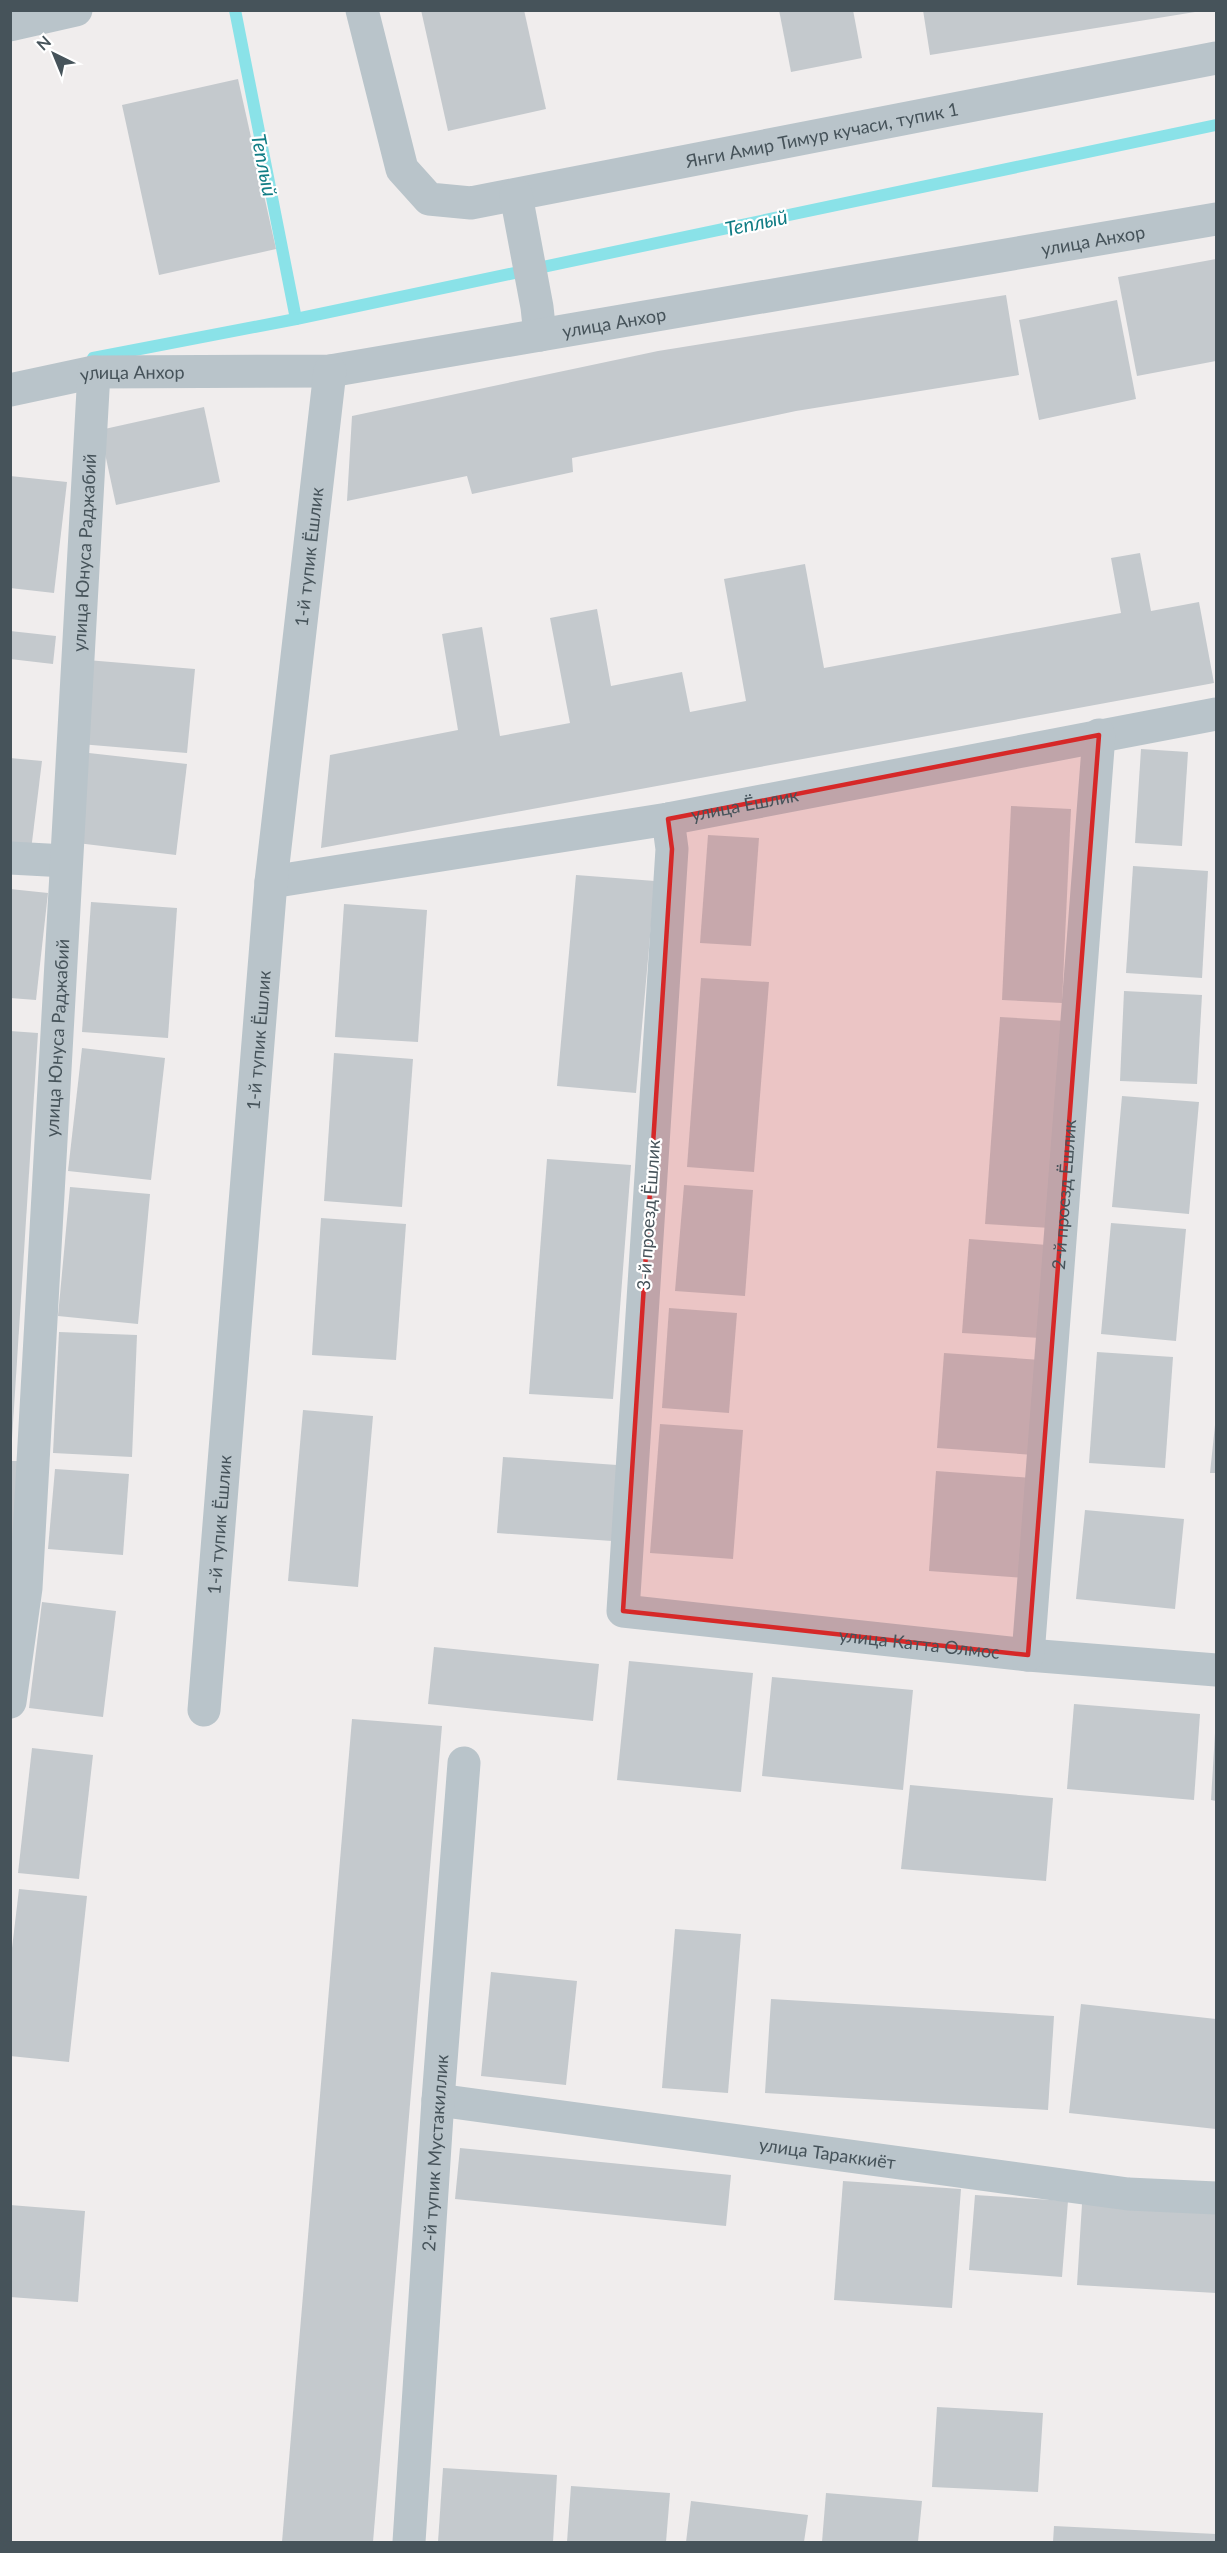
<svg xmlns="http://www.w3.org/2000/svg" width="1227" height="2553" viewBox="0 0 1227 2553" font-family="Lato,sans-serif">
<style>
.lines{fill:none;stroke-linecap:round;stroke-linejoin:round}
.stream{stroke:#8ae2e8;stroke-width:12}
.building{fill:#c4c9cd}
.minor{stroke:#b9c4ca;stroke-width:33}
.marked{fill:#d62828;fill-opacity:0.2;stroke:#d62828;stroke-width:4.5;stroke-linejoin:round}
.labels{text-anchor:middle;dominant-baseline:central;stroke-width:4.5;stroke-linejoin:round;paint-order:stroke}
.street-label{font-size:18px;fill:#46535a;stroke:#fff}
.water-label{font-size:20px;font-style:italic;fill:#117d85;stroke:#fff}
</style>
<rect width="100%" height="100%" fill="#f0eded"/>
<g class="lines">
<g class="stream">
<polyline points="235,10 296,319"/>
<polyline points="93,358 296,319 1216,125"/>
</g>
</g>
<g class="building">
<polygon points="421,10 524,10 546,109 448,131"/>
<polygon points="779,10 853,10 862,58 791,72"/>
<polygon points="923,10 1195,10 1195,12 930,55"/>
<polygon points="238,79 276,249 159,275 122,105"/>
<polygon points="1216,259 1216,361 1137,376 1118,277"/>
<polygon points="1006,295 1019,375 796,411 572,458 573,472 472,494 467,476 347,501 352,416 658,351"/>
<polygon points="1117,300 1136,399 1039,420 1019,320"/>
<polygon points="204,407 220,482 116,505 100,430"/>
<polygon points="10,476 67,482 54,593 10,588"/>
<polygon points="1140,553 1151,611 1199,602 1214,683 321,848 330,755 458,730 442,634 482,627 500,736 570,723 550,618 597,609 611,686 682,672 690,712 746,701 724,579 805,564 824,668 1121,613 1111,558"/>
<polygon points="10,631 56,636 53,664 10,659"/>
<polygon points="87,660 195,669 187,753 80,744"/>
<polygon points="1141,749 1188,752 1182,846 1135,843"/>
<polygon points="80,752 187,764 176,855 69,842"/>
<polygon points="10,758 42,761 31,850 10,848"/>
<polygon points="1011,806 1071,809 1062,1003 1002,1000"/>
<polygon points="708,835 759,838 751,946 700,943"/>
<polygon points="1133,866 1208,871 1202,978 1126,973"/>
<polygon points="576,875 655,881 636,1093 557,1086"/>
<polygon points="10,889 48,893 36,1000 10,998"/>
<polygon points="91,902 177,908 168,1038 82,1032"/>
<polygon points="344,904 427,910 418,1042 335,1037"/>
<polygon points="701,978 769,982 754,1172 687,1167"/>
<polygon points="1124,991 1202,995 1197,1084 1120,1081"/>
<polygon points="1000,1017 1066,1021 1051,1228 985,1224"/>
<polygon points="10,1031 38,1033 12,1439 10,1439"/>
<polygon points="82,1048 165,1058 151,1180 68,1171"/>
<polygon points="334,1053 413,1059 402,1207 324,1201"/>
<polygon points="1122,1096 1199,1102 1189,1214 1112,1207"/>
<polygon points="547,1159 631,1165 613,1399 529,1394"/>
<polygon points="684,1185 753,1190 745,1296 675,1291"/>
<polygon points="70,1187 150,1194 138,1324 58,1316"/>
<polygon points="321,1218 406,1224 396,1360 312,1355"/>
<polygon points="1111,1223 1186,1229 1176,1341 1101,1334"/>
<polygon points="969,1239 1047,1245 1040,1338 962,1333"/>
<polygon points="669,1308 737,1313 729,1413 662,1408"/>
<polygon points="59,1332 137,1335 132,1457 53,1453"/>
<polygon points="1097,1352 1173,1357 1165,1468 1089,1463"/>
<polygon points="944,1353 1041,1360 1034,1455 937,1448"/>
<polygon points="303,1410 373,1416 358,1587 288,1581"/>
<polygon points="660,1424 743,1430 733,1559 650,1553"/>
<polygon points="1215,1425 1216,1425 1216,1473 1210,1473"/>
<polygon points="503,1457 617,1465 612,1541 497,1533"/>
<polygon points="10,1461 19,1461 12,1550 10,1550"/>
<polygon points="55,1469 129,1474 123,1555 48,1549"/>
<polygon points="936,1471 1032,1478 1025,1578 929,1571"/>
<polygon points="1085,1510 1184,1519 1175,1609 1076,1599"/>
<polygon points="42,1602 116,1611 103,1717 29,1708"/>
<polygon points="434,1647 599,1664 593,1721 428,1704"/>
<polygon points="629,1661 753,1673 741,1792 617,1780"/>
<polygon points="772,1677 913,1690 903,1790 762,1776"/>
<polygon points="1074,1704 1200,1714 1194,1800 1067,1789"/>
<polygon points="352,1719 442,1726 373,2542 282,2542"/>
<polygon points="1215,1733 1216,1733 1216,1801 1211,1800"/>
<polygon points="32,1748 93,1755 79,1879 18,1873"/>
<polygon points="910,1785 1053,1798 1046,1881 901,1869"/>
<polygon points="19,1889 87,1896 69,2062 10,2056 10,1965"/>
<polygon points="675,1929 741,1934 728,2093 662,2088"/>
<polygon points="491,1972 577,1981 566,2085 481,2076"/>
<polygon points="771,1999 1054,2016 1048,2110 765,2093"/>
<polygon points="1081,2004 1216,2019 1216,2129 1069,2113"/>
<polygon points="460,2148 731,2175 726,2226 455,2199"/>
<polygon points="843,2181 961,2189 952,2308 834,2300"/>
<polygon points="975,2195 1068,2201 1062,2277 969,2270"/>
<polygon points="1082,2204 1216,2212 1216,2293 1077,2285"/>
<polygon points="10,2205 85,2211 78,2302 10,2297"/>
<polygon points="937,2407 1043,2413 1038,2492 932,2487"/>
<polygon points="443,2468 557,2475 553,2542 438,2542"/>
<polygon points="571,2486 670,2493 666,2542 567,2542"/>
<polygon points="826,2493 922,2501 918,2542 822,2542"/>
<polygon points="691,2501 808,2515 804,2542 686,2542"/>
<polygon points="1054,2526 1216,2534 1216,2542 1053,2542"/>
</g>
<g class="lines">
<g class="minor">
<path id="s1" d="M362,10L402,169L429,199L471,203L1216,58"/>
<polyline points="10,25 76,10"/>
<polyline points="516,195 537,307 540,335"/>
<path id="s2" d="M10,390L94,372L330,371L1216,219"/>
<path id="s3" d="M668,819L672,849L623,1611L1028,1655L1216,1670"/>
<polyline points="10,858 66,861"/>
<path id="s4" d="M271,882L668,819L1216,714"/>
<path id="s5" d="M1028,1655L1099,735"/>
<path id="s6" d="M10,1702L26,1588L94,372"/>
<path id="s7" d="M204,1710L271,882L330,371"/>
<path id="s8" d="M438,2100L1128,2194L1216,2198"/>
<path id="s9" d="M409,2542L438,2100L464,1763"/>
</g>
</g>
<path class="marked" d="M1099,735L1028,1655L623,1611L672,849L668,819Z"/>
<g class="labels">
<g class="street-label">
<text stroke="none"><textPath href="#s1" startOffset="604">Янги Амир Тимур кучаси, тупик 1</textPath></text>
<text stroke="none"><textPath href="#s2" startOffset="1096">улица Анхор</textPath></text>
<text stroke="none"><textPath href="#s2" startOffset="610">улица Анхор</textPath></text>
<text stroke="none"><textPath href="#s2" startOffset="124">улица Анхор</textPath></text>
<text stroke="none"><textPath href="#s6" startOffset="1152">улица Юнуса Раджабий</textPath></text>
<text stroke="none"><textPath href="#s7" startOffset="1158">1-й тупик Ёшлик</textPath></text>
<text stroke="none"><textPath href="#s4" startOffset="480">улица Ёшлик</textPath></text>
<text stroke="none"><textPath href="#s6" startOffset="666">улица Юнуса Раджабий</textPath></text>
<text stroke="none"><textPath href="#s7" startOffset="672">1-й тупик Ёшлик</textPath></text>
<text stroke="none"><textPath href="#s5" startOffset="462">2-й проезд Ёшлик</textPath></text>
<text transform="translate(648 1215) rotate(-86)">3-й проезд Ёшлик</text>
<text stroke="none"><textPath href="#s7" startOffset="186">1-й тупик Ёшлик</textPath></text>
<text stroke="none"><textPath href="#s3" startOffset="1092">улица Катта Олмос</textPath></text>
<text stroke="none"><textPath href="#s9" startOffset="390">2-й тупик Мустакиллик</textPath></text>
<text stroke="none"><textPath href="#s8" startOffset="393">улица Тараккиёт</textPath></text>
</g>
<g class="water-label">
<text transform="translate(265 165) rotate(79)">Теплый</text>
<text transform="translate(756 222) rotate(-12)">Теплый</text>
</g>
</g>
<rect width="1227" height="2553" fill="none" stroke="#46535a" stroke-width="24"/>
<g transform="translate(54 54) rotate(317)" stroke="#ffffff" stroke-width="4.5" paint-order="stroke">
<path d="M0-4.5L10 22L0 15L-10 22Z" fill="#46535a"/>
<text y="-9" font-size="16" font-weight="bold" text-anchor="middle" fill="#46535a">N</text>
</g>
</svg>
